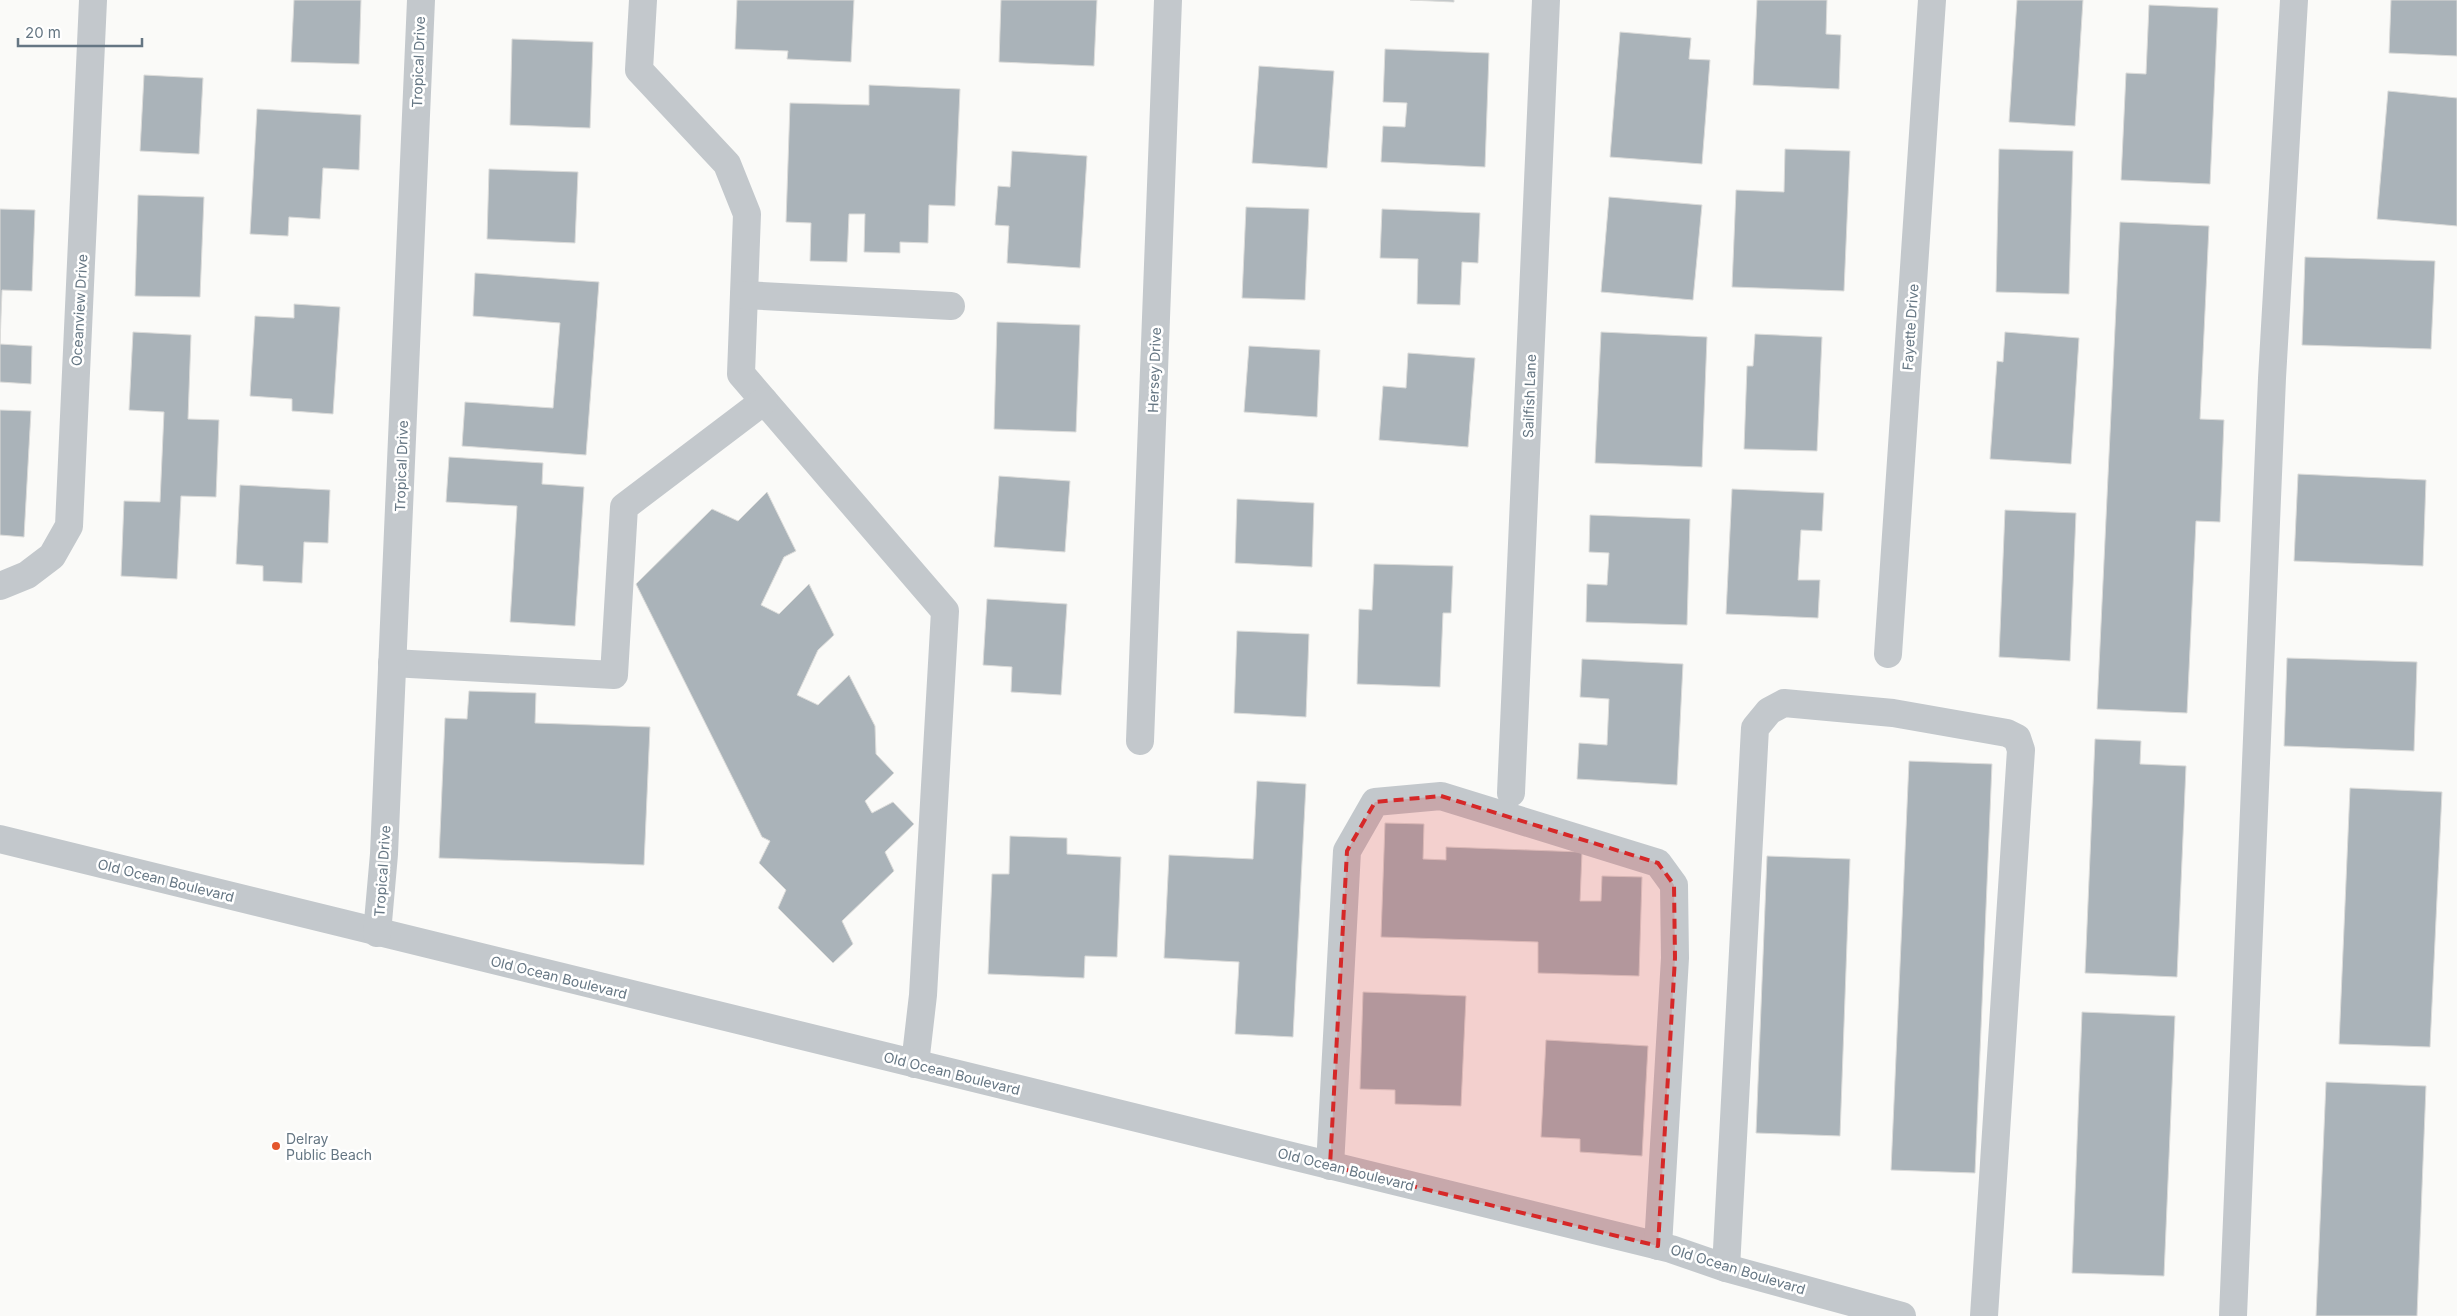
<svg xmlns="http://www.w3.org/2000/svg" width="2457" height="1316" viewBox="0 0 2457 1316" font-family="Inter,sans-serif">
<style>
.building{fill:#aab3b9;stroke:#dcdcda}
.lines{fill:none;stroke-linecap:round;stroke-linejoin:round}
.minor{stroke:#c3c8cc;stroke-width:28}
.marked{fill:#d62828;fill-opacity:0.2;stroke:#d62828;stroke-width:4;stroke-dasharray:10 6;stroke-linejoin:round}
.poi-dot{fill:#e4572e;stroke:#fff;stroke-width:2}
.labels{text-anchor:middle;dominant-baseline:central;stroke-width:5;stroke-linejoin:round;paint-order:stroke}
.street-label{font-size:14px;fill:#657683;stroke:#fff}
.poi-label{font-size:14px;fill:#657683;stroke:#fff;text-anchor:start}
</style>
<rect width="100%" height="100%" fill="#fafaf8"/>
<g class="building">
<polygon points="294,0 361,0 359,64 291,62"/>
<polygon points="737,0 854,0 851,62 787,59 788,51 735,49"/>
<polygon points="1001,0 1097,0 1094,66 999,62"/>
<polygon points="1410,0 1454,0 1454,2"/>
<polygon points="1757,0 1827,0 1826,34 1841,35 1839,89 1753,85"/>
<polygon points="2017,0 2083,0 2075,126 2009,122"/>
<polygon points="2391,0 2457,0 2457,56 2389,53"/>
<polygon points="2149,5 2218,8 2210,184 2121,180 2126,73 2146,74"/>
<polygon points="1620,32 1691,38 1689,59 1710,60 1702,164 1610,157"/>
<polygon points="512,39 593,42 590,128 510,125"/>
<polygon points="1385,49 1489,53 1485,167 1381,162 1383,126 1405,127 1407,103 1383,102"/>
<polygon points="1259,66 1334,71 1327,168 1252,163"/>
<polygon points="144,75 203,78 199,154 140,151"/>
<polygon points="869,85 960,89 955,206 929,205 928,243 900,242 900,253 864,252 865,214 849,214 847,262 810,261 811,223 786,222 790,103 869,105"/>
<polygon points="2388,91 2457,98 2457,226 2377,219"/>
<polygon points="257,109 361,115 359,170 323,168 320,219 289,217 288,236 250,234"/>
<polygon points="1785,149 1850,151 1844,291 1732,287 1736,190 1784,192"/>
<polygon points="1999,149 2073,151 2069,294 1996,292"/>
<polygon points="1012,151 1087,156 1080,268 1007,263 1009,226 995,225 998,186 1010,187"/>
<polygon points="489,169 578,172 575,243 487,239"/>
<polygon points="138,195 204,197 200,297 135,296"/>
<polygon points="1609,197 1702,205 1693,300 1601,292"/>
<polygon points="1246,207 1309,209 1305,300 1242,298"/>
<polygon points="0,209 35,210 32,291 2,290 0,344 32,346 31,384 0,382"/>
<polygon points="1382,209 1480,213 1478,263 1462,262 1460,305 1417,304 1418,259 1380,258"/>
<polygon points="2120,222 2209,226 2200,419 2224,420 2220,522 2196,521 2187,713 2097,709"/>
<polygon points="2305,257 2435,261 2431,349 2302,345"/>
<polygon points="475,273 599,282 586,455 462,446 465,402 553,408 560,323 473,316"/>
<polygon points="294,304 340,307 333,414 292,411 292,399 250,396 255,316 294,318"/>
<polygon points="997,322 1080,325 1076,432 994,429"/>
<polygon points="133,332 191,335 188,419 219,420 216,497 181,496 177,579 121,576 124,501 160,502 164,412 129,410"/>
<polygon points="1601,332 1707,337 1702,467 1595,463"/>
<polygon points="2005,332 2079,338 2071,464 1990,459 1997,361 2003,362"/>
<polygon points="1755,334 1822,337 1817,451 1744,449 1747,366 1753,366"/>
<polygon points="1249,346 1320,350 1317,417 1244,412"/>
<polygon points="1408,353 1475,358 1468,447 1379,440 1383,386 1406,388"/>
<polygon points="0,410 31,411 24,537 0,535"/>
<polygon points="449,457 543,463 542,484 584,487 575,626 510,622 517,506 446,502"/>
<polygon points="2298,474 2426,480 2423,566 2294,561"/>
<polygon points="999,476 1070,481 1065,552 994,547"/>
<polygon points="240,485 330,490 328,543 304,542 302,583 263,581 263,566 236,564"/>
<polygon points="1732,489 1824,493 1822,531 1801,530 1798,580 1820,580 1818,618 1726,614"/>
<polygon points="767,492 796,551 784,557 761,605 779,614 809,584 834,635 818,650 797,695 818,705 849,675 875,726 876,754 894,773 865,801 872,813 893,802 914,824 885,852 894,871 842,921 853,944 833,963 778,908 786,890 759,863 770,841 762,837 636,584 712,509 738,521"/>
<polygon points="1237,499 1314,503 1312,567 1235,563"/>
<polygon points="2005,510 2076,513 2070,661 1999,657"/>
<polygon points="1590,515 1690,519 1687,625 1586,622 1587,584 1607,585 1609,553 1589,552"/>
<polygon points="1374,564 1453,566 1451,613 1443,613 1440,687 1357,684 1359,609 1372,610"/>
<polygon points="987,599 1067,604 1061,695 1011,692 1012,667 983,665"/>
<polygon points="1237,631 1309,634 1306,717 1234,713"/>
<polygon points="2287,658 2417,662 2414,751 2284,746"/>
<polygon points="1582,659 1683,664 1677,785 1577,779 1579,743 1607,745 1609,699 1580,697"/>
<polygon points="469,691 536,693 535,723 650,727 644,865 439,858 445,718 467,719"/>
<polygon points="2095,739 2141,741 2140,764 2186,766 2177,977 2085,973"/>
<polygon points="1909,761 1992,764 1975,1173 1891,1170"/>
<polygon points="1257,781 1306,784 1293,1037 1235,1034 1239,962 1164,958 1169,855 1253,859"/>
<polygon points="2350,788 2442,792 2430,1047 2339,1044"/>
<polygon points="1385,823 1424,824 1423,859 1446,860 1446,847 1582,852 1580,901 1601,901 1602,876 1642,877 1639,976 1538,973 1538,942 1381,937"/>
<polygon points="1010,836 1067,838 1067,854 1121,857 1117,957 1085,956 1084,978 988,974 992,874 1009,874"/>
<polygon points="1767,856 1850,859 1840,1136 1756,1133"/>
<polygon points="1363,992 1466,996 1461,1106 1395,1104 1395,1090 1360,1089"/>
<polygon points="2082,1012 2175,1016 2164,1276 2072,1273"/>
<polygon points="1546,1040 1648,1046 1642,1156 1580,1152 1580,1139 1541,1137"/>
<polygon points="2326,1082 2426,1086 2417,1316 2316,1316"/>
</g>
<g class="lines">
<g class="minor">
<polyline points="643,0 639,70 727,164 747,214 741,374 945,611 923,995 915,1064"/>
<polyline points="744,295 951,306"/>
<polyline points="0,586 27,575 52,556 69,526 93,0"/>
<polyline points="1888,654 1932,0"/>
<polyline points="392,663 614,675 624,507 764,401"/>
<polyline points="1140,741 1168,0"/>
<polyline points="1511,793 1546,0"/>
<polyline points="0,839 1671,1249 1726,1268 1902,1316"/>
<polyline points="377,933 384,854 421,0"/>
<polyline points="1330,1166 1347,851 1375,802 1441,796 1658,863 1674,885 1675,958 1658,1246"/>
<polyline points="1726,1268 1755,728 1769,711 1784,703 1893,713 2007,733 2017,738 2021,750 1984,1316"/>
<polyline points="2233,1316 2272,378 2294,0"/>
</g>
</g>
<path class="marked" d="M1441,796L1658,863L1674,885L1675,958L1658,1246L1330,1166L1347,851L1375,802Z"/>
<circle class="poi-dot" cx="276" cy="1146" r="5"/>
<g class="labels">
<g class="street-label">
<text transform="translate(418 62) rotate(-88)">Tropical Drive</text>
<text transform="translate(79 310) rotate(-87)">Oceanview Drive</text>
<text transform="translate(1910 327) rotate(-86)">Fayette Drive</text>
<text transform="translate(1154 370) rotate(-88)">Hersey Drive</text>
<text transform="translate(1529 396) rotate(-88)">Sailfish Lane</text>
<text transform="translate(401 466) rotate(-88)">Tropical Drive</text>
<text transform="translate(382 871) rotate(-86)">Tropical Drive</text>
<text transform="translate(166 880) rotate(14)">Old Ocean Boulevard</text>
<text transform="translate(559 977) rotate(14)">Old Ocean Boulevard</text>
<text transform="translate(952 1073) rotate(14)">Old Ocean Boulevard</text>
<text transform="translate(1346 1169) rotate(14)">Old Ocean Boulevard</text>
<text transform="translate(1738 1269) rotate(17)">Old Ocean Boulevard</text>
</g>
<g class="poi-label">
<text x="286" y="1138">Delray<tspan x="286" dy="16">Public Beach</tspan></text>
</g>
</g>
<path d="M18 38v8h124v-8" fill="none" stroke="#657683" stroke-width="2.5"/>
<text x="25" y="38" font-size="15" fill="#657683" stroke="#ffffff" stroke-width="4" paint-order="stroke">20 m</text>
</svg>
